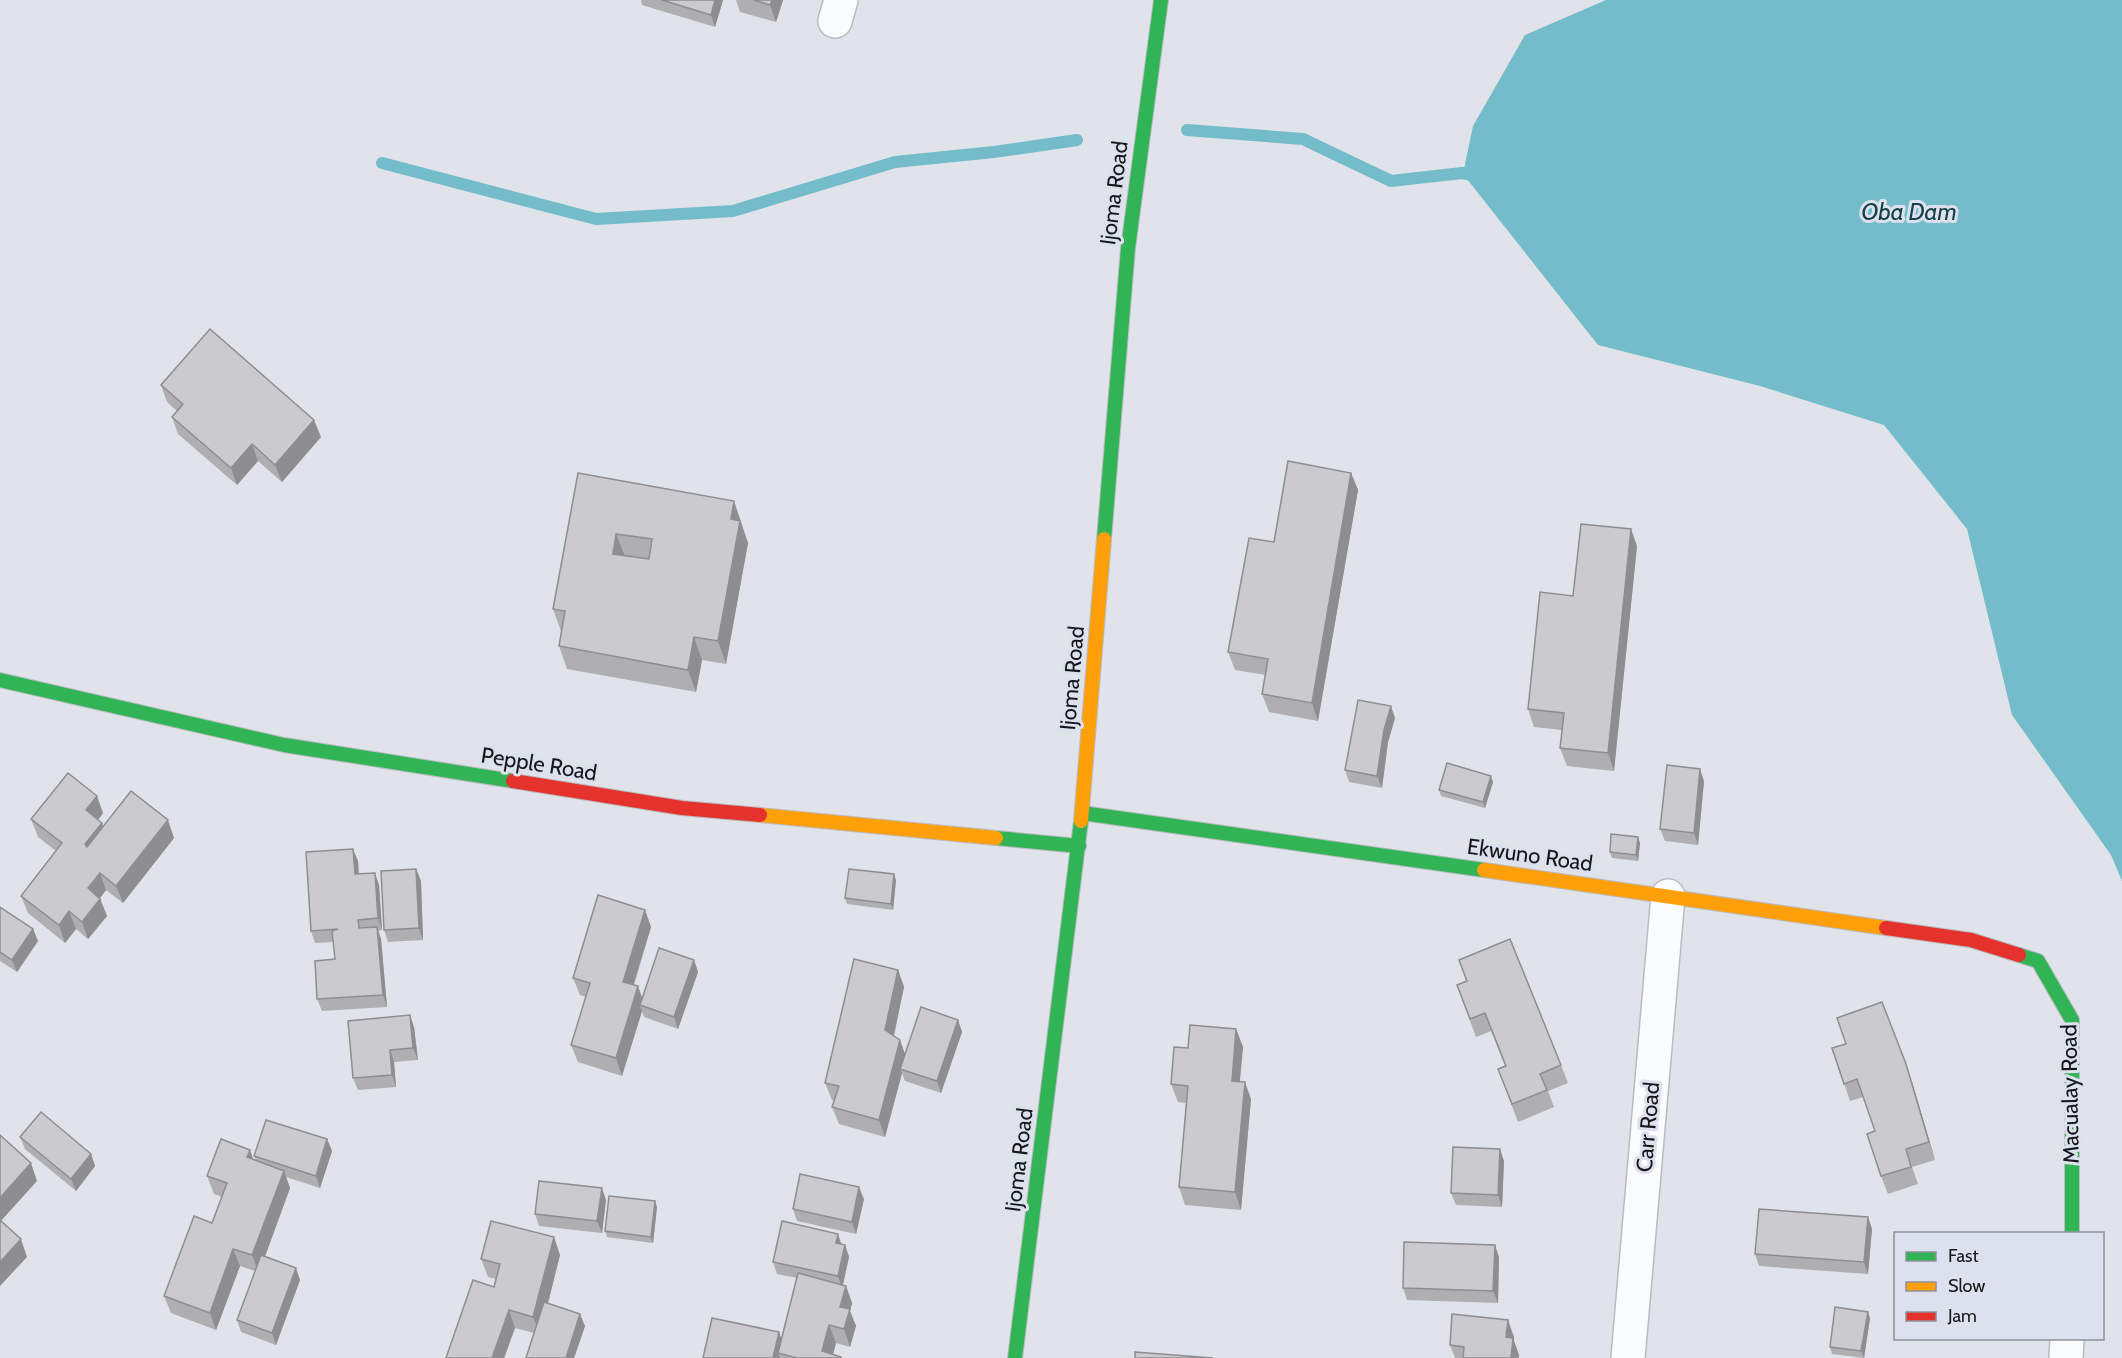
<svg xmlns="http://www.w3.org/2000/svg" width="2122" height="1358" viewBox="0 0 2122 1358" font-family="Cabin,sans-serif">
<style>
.water{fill:#74bcc9}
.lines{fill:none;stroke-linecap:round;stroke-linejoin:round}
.stream{stroke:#74bcc9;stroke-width:12}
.street-casing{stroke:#babbc1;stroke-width:36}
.fast-casing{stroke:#babbc1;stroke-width:16}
.slow-casing{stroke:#babbc1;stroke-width:16}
.jam-casing{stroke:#babbc1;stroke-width:16}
.street{stroke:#fafbfc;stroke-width:33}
.fast{stroke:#30b455;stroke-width:14}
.slow{stroke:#ff9f0a;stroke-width:14}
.jam{stroke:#e5322d;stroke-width:14}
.wall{fill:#afaeb1}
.shaded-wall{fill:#8e8d90}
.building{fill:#cbcace;stroke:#8e8d90;stroke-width:1.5;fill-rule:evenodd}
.labels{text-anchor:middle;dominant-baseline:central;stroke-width:6;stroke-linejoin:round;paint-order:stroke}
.street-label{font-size:22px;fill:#15171b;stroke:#dde1ed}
.water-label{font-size:24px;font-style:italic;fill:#15424a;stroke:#dde1ed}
</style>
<rect width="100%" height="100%" fill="#e0e3ea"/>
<polygon class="water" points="1606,0 2122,0 2122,881 2111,855 2012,715 1967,529 1884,425 1760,386 1598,345 1463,174 1473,126 1525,35"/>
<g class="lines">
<g class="stream">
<polyline points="1187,130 1303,139 1391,181 1462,173 1478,176"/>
<polyline points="382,163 596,219 733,211 895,162 994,152 1077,140"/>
</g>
<defs>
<g id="street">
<polyline points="835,21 841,0"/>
<polyline points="1628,1358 1668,896"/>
<polyline points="2066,1358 2067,1338"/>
</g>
<g id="fast">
<polyline points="1104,539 1128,248 1161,0"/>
<polyline points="0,680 284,745 513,781"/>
<polyline points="1082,813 1484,870"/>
<polyline points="996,838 1079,846"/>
<polyline points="2019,955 2038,961 2072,1020 2072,1234"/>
<polyline points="1015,1358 1081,821"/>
</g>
<g id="slow">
<polyline points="760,815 996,838"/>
<polyline points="1081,821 1104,539"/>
<polyline points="1484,870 1886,928"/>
</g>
<g id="jam">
<polyline points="513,781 682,808 760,815"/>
<polyline points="1886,928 1971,940 2019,955"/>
</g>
</defs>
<use href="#street" class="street-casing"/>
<use href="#fast" class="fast-casing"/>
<use href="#slow" class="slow-casing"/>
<use href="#jam" class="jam-casing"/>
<use href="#street" class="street"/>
<use href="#fast" class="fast"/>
<use href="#slow" class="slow"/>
<use href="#jam" class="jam"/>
</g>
<g class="wall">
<polygon points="641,0 723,0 715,27 642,5"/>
<polygon points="736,0 783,0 776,22 740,12"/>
<polygon points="161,385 321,437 282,482 258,461 237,485 178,434 172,417 177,411 167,402"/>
<polygon points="578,473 742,524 741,525 748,543 726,664 702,660 696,692 567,669 559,646 561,631 553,609"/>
<polygon points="1351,473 1358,490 1318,721 1269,712 1262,694 1266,675 1235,670 1228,652 1274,542"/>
<polygon points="1637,546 1614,771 1567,766 1560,748 1562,730 1534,727 1528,709 1573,596"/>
<polygon points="1395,718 1388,742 1382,788 1349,782 1345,770"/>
<polygon points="1704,781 1698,845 1665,841 1660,829"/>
<polygon points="1493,782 1485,808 1441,796 1439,790"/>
<polygon points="103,813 98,820 103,827 174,838 123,903 106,890 100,898 107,916 88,939 76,929 65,943 28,913 21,896 56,851 38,837 31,819"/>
<polygon points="1640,843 1638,861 1612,858 1610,852"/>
<polygon points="358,861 359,874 379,885 382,930 378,931 381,939 387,1007 322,1011 317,999 335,959 333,942 315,943 311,931"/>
<polygon points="416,869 421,881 423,940 388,942 384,930"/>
<polygon points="896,880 893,910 847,904 845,898"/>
<polygon points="0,907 33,929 38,941 17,972 0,961"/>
<polygon points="645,910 651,927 634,985 638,986 642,998 694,960 698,972 678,1029 644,1017 642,1011 622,1076 578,1062 571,1045 586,997 580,995 573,978"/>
<polygon points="1459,960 1561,1065 1568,1083 1548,1091 1554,1107 1518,1122 1498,1069 1505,1066 1491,1031 1476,1037 1457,985 1466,981"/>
<polygon points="898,970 904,987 894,1036 900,1040 905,1055 958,1020 962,1032 941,1093 905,1081 902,1073 885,1137 839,1124 832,1107 834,1101 832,1100 825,1083"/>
<polygon points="414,1027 418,1060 394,1062 396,1087 358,1090 353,1078"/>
<polygon points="1236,1029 1243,1047 1240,1081 1251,1099 1241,1210 1185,1205 1179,1187 1186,1103 1178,1102 1171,1084 1188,1048"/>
<polygon points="1832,1048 1912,1082 1935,1160 1912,1167 1918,1184 1888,1194 1881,1176 1875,1131 1863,1097 1850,1101"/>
<polygon points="20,1137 91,1154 95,1166 76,1191 25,1149"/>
<polygon points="327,1139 332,1151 320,1188 286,1177 290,1188 265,1256 300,1280 276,1345 241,1332 237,1320 255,1271 240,1266 216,1330 171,1313 164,1296 212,1223 222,1197 214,1194 207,1176 250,1150 253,1159 256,1160 254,1156"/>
<polygon points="1504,1161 1502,1207 1456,1205 1451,1193"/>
<polygon points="864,1199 856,1234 797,1221 793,1209"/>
<polygon points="606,1200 602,1233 539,1226 535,1214"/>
<polygon points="657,1207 653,1243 607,1237 605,1231"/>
<polygon points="1868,1217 1872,1229 1868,1274 1759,1266 1755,1254"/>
<polygon points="842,1244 845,1245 849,1257 843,1285 846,1286 852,1303 850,1311 856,1326 850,1347 836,1343 833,1354 841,1357 842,1358 703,1358 779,1332 781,1339 797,1278 777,1274 773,1262"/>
<polygon points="560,1255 548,1304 585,1326 574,1358 526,1358 534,1333 515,1328 504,1358 446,1358 494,1287 496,1279 488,1277 481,1259"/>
<polygon points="1499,1257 1498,1303 1407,1300 1403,1288"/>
<polygon points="1870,1318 1864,1358 1832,1354 1830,1347"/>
<polygon points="1514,1337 1514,1341 1519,1355 1519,1358 1455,1358 1450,1345"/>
</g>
<g class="shaded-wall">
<polygon points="715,0 723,0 715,27 711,15"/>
<polygon points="772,0 783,0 776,22 770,5"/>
<polygon points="314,420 321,437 282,482 275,465"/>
<polygon points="252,444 258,461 237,485 231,468"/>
<polygon points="1351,473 1358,490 1318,721 1312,703"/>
<polygon points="734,501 748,543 726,664 718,641 731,519"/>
<polygon points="1631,529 1637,546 1614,771 1608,753"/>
<polygon points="616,534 625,556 613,554"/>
<polygon points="694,637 702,660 696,692 688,670"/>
<polygon points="1391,706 1395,718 1388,742 1382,788 1377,776 1384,730"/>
<polygon points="1700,769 1704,781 1698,845 1694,833"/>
<polygon points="1491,776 1493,782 1485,808 1483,802"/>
<polygon points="97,796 103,813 92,828 86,810"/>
<polygon points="168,820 174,838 123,903 116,886"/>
<polygon points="102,823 108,840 91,862 85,844"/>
<polygon points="1638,837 1640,843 1638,861 1636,855"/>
<polygon points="353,849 358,861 359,886 355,874"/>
<polygon points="416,869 421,881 423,940 419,928"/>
<polygon points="100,873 106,890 94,906 88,888"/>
<polygon points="375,873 379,885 382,930 378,918"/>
<polygon points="894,874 896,880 893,910 891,904"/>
<polygon points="100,899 107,916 88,939 82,922"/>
<polygon points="645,910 651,927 629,999 623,982"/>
<polygon points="69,911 76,929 65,943 59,925"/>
<polygon points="377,927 381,939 387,1007 383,995"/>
<polygon points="33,929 38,941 17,972 12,960"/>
<polygon points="694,960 698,972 678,1029 674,1017"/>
<polygon points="898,970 904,987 891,1048 885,1030"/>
<polygon points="638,986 644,1004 640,1005 642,1011 622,1076 616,1058"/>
<polygon points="410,1015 414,1027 418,1060 413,1048"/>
<polygon points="958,1020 962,1032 941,1093 937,1081"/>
<polygon points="1236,1029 1243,1047 1238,1098 1232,1081"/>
<polygon points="900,1040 906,1057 900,1069 902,1073 885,1137 879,1120"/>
<polygon points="390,1050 394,1062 396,1087 392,1075"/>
<polygon points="1906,1064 1912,1082 1935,1160 1929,1142"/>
<polygon points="1245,1082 1251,1099 1241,1210 1235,1192"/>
<polygon points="327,1139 332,1151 320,1188 316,1176"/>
<polygon points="1500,1149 1504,1161 1502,1207 1498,1195"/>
<polygon points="250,1150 256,1168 247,1157"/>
<polygon points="91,1154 95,1166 76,1191 71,1179"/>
<polygon points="31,1163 37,1181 0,1222 0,1198"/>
<polygon points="284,1171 290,1188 259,1273 252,1255"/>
<polygon points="859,1187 864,1199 856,1234 852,1222"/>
<polygon points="602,1188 606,1200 602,1233 597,1221"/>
<polygon points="655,1201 657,1207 653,1243 651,1237"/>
<polygon points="1868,1217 1872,1229 1868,1274 1864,1262"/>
<polygon points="838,1234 842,1246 836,1243"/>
<polygon points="554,1237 560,1255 540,1334 533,1317"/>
<polygon points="21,1239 27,1257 0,1286 0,1262"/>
<polygon points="845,1245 849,1257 842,1288 838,1276"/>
<polygon points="1495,1245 1499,1257 1498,1303 1493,1291"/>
<polygon points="233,1249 240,1266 216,1330 210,1313"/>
<polygon points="296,1268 300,1280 276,1345 272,1333"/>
<polygon points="846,1286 852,1303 850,1311 856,1326 850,1347 844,1329 840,1307"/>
<polygon points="509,1310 515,1328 504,1358 492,1358"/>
<polygon points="1868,1312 1870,1318 1864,1358 1861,1351"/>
<polygon points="580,1314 585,1326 574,1358 566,1358"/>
<polygon points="1508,1320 1514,1337 1514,1341 1519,1355 1519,1358 1511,1358 1506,1337"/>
<polygon points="829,1325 836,1343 832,1358 822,1351"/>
<polygon points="779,1332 783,1344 778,1353 780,1358 773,1358"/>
</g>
<g class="building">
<polygon points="662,0 715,0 711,15"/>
<polygon points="754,0 772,0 770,5"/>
<polygon points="210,329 314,420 275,465 252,444 231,468 172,417 183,404 161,385"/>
<polygon points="1288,461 1351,473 1312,703 1262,694 1268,659 1228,652 1249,538 1274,542"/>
<path d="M578,473L734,501L731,519L740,521L718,641L694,637L688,670L559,646L565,611L553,609ZM616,534L652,539L649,559L613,554Z"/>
<polygon points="1581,524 1631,529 1608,753 1560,748 1564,713 1528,709 1540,592 1573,596"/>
<polygon points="1358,700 1391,706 1384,730 1377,776 1345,770"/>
<polygon points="1447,763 1491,776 1483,802 1439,790"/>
<polygon points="1667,765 1700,769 1694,833 1660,829"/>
<polygon points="68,773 97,796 86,810 102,823 85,844 87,847 131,791 168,820 116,886 100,873 88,888 100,899 82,922 69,911 59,925 21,896 62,843 31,819"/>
<polygon points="1611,834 1638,837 1636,855 1610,852"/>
<polygon points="353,849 355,874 375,873 378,918 358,920 359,928 377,927 383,995 317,999 315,961 335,959 332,931 338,929 311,931 306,852"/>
<polygon points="416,869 419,928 384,930 381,871"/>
<polygon points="849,869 894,874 891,904 845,898"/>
<polygon points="598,895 645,910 623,982 638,986 616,1058 571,1045 590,983 573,978"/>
<polygon points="0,907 33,929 12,960 0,952"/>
<polygon points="1510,939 1561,1065 1540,1074 1547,1090 1512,1104 1498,1069 1506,1066 1485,1013 1470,1019 1457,985 1467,981 1459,960"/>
<polygon points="659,948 694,960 674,1017 640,1005"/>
<polygon points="854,959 898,970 885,1030 900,1040 879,1120 832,1107 839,1086 825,1083"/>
<polygon points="1882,1002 1906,1064 1929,1142 1906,1149 1911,1167 1881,1176 1867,1134 1875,1131 1857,1079 1844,1084 1832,1048 1846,1044 1837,1018"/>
<polygon points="921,1007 958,1020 937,1081 900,1069"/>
<polygon points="410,1015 413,1048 390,1050 392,1075 353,1078 348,1021"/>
<polygon points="1190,1025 1236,1029 1232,1081 1245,1082 1235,1192 1179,1187 1188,1086 1171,1084 1174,1047 1188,1048"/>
<polygon points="41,1112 91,1154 71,1179 20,1137"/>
<polygon points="266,1120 327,1139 316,1176 254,1156"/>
<polygon points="0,1135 31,1163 0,1198"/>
<polygon points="221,1139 250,1150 247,1157 284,1171 252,1255 233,1249 210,1313 164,1296 194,1216 212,1223 227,1183 207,1176"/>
<polygon points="1453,1147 1500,1149 1498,1195 1451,1193"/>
<polygon points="800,1174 859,1187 852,1222 793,1209"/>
<polygon points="539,1181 602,1188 597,1221 535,1214"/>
<polygon points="609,1196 655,1201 651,1237 605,1231"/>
<polygon points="1759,1209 1868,1217 1864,1262 1755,1254"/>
<polygon points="0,1220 21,1239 0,1262"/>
<polygon points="491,1221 554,1237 533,1317 509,1310 492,1358 446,1358 473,1280 494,1287 500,1264 481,1259"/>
<polygon points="782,1221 838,1234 836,1243 845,1245 838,1276 773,1262"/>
<polygon points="1404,1242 1495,1245 1493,1291 1403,1288"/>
<polygon points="261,1255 296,1268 272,1333 237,1320"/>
<polygon points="798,1273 846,1286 840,1307 850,1309 844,1329 829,1325 822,1351 841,1357 841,1358 797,1358 778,1353"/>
<polygon points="544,1302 580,1314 566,1358 526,1358"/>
<polygon points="1835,1307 1868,1312 1861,1351 1830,1347"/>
<polygon points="1452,1314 1508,1320 1506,1337 1513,1338 1511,1358 1463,1358 1464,1347 1450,1345"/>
<polygon points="712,1318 779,1332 773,1358 703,1358"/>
<polygon points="1135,1352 1213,1358 1135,1358"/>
</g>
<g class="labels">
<g class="street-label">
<text transform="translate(1114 193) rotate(-83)">Ijoma Road</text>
<text transform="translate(1072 678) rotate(-85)">Ijoma Road</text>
<text transform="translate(539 764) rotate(9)">Pepple Road</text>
<text transform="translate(1530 855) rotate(8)">Ekwuno Road</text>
<text transform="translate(2070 1094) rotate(-91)">Macualay Road</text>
<text transform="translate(1648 1127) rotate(-85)">Carr Road</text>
<text transform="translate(1019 1160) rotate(-83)">Ijoma Road</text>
</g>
<g class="water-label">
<text x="1909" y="211">Oba Dam</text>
</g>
</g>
<rect x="1894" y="1232" width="210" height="108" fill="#dde1ed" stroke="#8d9099" stroke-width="1.5"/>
<rect x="1906" y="1252" width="30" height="9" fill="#30b455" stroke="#8d9099" stroke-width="1.5"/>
<text x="1948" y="1262" font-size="18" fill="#15171b">Fast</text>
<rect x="1906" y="1282" width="30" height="9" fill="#ff9f0a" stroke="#8d9099" stroke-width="1.5"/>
<text x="1948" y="1292" font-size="18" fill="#15171b">Slow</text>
<rect x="1906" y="1312" width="30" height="9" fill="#e5322d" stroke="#8d9099" stroke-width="1.5"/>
<text x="1948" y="1322" font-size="18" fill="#15171b">Jam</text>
</svg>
